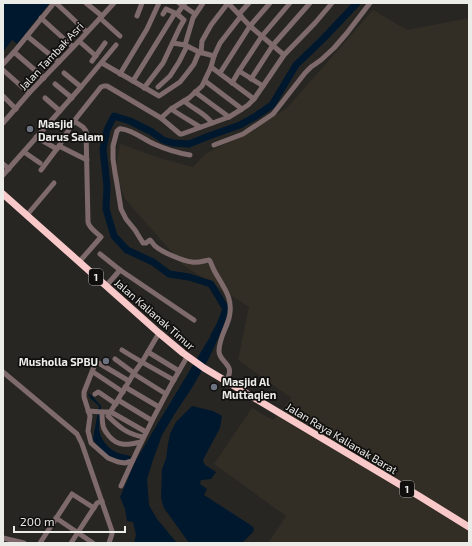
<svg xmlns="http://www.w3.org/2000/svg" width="472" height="546" viewBox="0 0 472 546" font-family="'Exo 2',sans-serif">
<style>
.built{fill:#322e25}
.water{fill:#00182e}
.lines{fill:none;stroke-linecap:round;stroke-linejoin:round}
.river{stroke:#00182e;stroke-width:7}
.minor{stroke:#7e6a6b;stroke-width:5}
.highway{stroke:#f9c9ca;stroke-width:7}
.worship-dot{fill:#6b7280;stroke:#100f0e;stroke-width:1.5}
.labels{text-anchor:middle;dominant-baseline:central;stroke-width:3.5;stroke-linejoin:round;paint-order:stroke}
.shield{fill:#100f0e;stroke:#a9a9a7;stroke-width:1}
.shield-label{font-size:10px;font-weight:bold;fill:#ebebe8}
.street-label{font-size:11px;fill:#ebebe8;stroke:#100f0e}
.poi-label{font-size:11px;font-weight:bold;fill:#ebebe8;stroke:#100f0e;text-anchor:start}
</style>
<rect width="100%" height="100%" fill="#272623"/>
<polygon class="built" points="373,10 407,30 469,18 469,543 268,543 286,516 214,464 252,408 273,420 291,398 238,360 249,307 183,265 125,199 115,171 120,144 163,159 193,167 205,154 242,135 287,108"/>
<g class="water">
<polygon points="3,3 50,3 17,44 12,40 3,52"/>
<polygon points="216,327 222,330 209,358 193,386 174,415 162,435 153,460 147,479 149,505 157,519 177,543 134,543 136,535 133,522 127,521 125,509 120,497 135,462 152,433"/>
<path d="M88,393L92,396L101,406C101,414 99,421 99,429C100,439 108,449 118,453C122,454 126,455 130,456L131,457L130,459L125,461L106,456L94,441L93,439L99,406L90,398Z"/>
<polygon points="192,406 213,411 222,416 220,428 204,458 203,461 205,465 216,472 211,479 201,480 200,484 207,489 204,495 249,524 254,528 253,532 242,543 189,543 164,508 161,498 162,469 166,459 168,444 170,434 176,422"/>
</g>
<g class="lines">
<polyline class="river" points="214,336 220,325 226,309 211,284 189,277 169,274 153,262 127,250 114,236 106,209 107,186 103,149 107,130 114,116 130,121 152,132 163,140 173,143 189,144 209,136 240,125 256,116 272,105 296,65 324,38 357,3"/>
<g class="minor">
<polyline points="56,3 87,32"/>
<polyline points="86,3 102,16"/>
<polyline points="179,3 195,14"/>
<polyline points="228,3 250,26 284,55"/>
<polyline points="163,14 166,9 175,13"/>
<polyline points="239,14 249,3"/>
<polyline points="137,16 142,3"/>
<polyline points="41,18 73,47"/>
<polyline points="100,18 120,36"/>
<polyline points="27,36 59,62"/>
<polyline points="79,41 96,56"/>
<polyline points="173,43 185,45 199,52 214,56"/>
<polyline points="185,45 193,18 203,3"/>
<polyline points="14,52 44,78"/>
<polyline points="201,53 202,41 211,25 228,3"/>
<polyline points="92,61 105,43"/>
<polyline points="102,63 159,96 180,82 188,72 194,64 199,52"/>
<polyline points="3,64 14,52 54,3"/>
<polyline points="211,67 254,99"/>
<polyline points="3,70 29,93"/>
<polyline points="239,71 263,86"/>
<polyline points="64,73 81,87"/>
<polyline points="220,73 250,26 270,3"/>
<polyline points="120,74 147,29 159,3"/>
<polyline points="251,79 273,45 310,3"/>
<polyline points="133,81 175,13 177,14"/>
<polyline points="205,81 242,109"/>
<polyline points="232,83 239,71 262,36 290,3"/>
<polyline points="55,84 72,98"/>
<polyline points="158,87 170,76 179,62 187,46"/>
<polyline points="144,88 163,63 180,27 184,20 177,14 185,3"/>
<polyline points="195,92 229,117"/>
<polyline points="3,96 16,109"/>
<polyline points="45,98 60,111"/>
<path d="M184,101C193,109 205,113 212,123"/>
<polyline points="171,109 182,116 200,127"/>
<polyline points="161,118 171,109 189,98 202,86 211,67 214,56 220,43 241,16"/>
<path d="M74,121L83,127L86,131L88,222C89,228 96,232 100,236L101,237L79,262"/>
<polyline points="3,123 29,93 79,41 114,3"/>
<polyline points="36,137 57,149"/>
<polyline points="214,145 243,134 273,114 305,73 311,67 321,60 334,48 347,33 370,3"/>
<polyline points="59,146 87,160"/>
<polyline points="24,152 40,163"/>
<path d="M190,155C178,153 165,149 154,144C145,140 132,130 122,129C119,128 120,129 117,131L113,146V159L115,173L117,184L121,209L126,219L135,230L143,243H146L150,240C151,241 153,243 154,245C161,252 183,261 192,262C198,263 203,261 209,260L210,261C212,265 213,269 215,272C224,288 234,299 229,318C226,329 219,339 219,351C219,363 237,364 226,381"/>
<polyline points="3,164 9,169"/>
<polyline points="41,170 59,146 74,121 101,87 104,86 107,86 161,118 180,134 182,134 229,117 242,109 248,105 254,99 263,86 284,55 315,23 332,3"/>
<polyline points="3,175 81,87 116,45"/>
<polyline points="27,215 54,183"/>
<polyline points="100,254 120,270 194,320"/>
<polyline points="106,286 120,270"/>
<path d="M122,350C139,361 156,370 174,380"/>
<polyline points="148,352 179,371"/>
<polyline points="115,359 134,373"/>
<polyline points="3,372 77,434 82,444 112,531 112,534 109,543"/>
<polyline points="93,372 123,392"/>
<polyline points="134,374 166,394"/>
<polyline points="129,381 97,362 95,364 84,392 84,397 90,416 88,431 91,443 108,458 118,462 125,463 132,461"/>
<polyline points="125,387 159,407"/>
<polyline points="95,394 98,392 100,393 116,404"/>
<polyline points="118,400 151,420"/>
<polyline points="88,411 102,412"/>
<path d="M111,412H102C102,416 102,421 103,425C103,429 106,432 109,436C118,447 128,445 141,442"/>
<polyline points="111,412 146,432"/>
<path d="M143,437C127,434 119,427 108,416L134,373L142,362L159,333"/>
<path d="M121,486C141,441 162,399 187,357"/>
<polyline points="56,518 93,543"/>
<polyline points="3,538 24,543"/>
<polyline points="40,543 72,494 94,508"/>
<polyline points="71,543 97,503 102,501"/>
</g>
<polyline class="highway" points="3,194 159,333 183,353 204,368 419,496 469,527"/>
</g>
<g class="worship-dot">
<circle cx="30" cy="129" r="4"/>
<circle cx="106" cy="361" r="4"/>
<circle cx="214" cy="387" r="4"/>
</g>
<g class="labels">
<g class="shield">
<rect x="89" y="269" width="14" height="16" rx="3"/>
<rect x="400" y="481" width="14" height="16" rx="3"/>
</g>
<g class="shield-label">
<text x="96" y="277">1</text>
<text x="407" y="489">1</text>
</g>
<g class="street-label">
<text transform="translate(51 56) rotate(-47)">Jalan Tambak Asri</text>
<text transform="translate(155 314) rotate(41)">Jalan Kalianak Timur</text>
<text transform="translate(342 438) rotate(31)">Jalan Raya Kalianak Barat</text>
</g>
<g class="poi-label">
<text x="38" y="123">Masjid<tspan x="38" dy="13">Darus Salam</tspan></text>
<text x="98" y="361" text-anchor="end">Musholla SPBU</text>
<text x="222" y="381">Masjid Al<tspan x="222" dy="13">Muttaqien</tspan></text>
</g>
</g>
<rect width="472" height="546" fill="none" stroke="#ebebe8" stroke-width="8"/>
<path d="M14 526v6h111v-6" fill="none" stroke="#ebebe8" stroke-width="2"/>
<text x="20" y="526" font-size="12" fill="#ebebe8" stroke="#100f0e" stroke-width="3" paint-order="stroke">200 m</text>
</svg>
